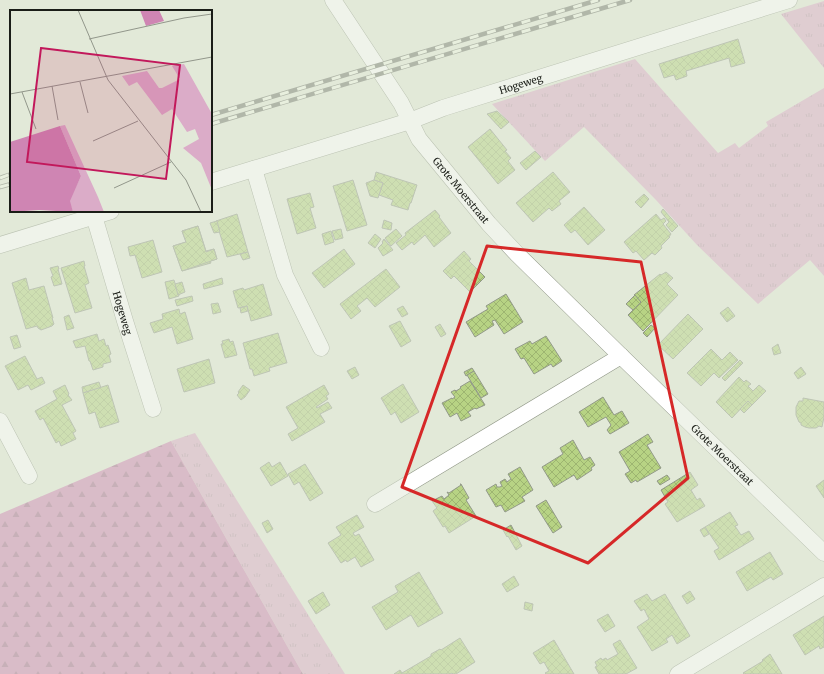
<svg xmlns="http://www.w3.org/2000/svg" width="824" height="674" viewBox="0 0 824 674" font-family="Merriweather,serif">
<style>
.grass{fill:url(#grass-tufts)}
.forest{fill:url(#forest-firs)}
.building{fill:url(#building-cross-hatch);stroke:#929989}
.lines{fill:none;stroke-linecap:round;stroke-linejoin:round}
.minor-casing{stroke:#909787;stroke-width:17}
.minor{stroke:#fff;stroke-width:16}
.rail-casing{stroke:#767a6f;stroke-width:4.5}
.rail{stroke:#f0f7e5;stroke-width:3;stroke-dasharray:9;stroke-linecap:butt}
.marked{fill:none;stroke:#d62828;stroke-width:3;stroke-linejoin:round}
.labels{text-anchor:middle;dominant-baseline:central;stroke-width:3.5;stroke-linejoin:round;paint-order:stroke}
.street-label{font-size:10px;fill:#1a1d17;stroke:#f0f7e5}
.inset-road{fill:none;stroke:#92978b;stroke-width:1}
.view{fill:#c2185b;fill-opacity:0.15;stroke:#c2185b;stroke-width:2}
.inset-edge{fill:none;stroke:#1a1d17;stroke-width:2}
</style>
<defs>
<pattern id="grass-tufts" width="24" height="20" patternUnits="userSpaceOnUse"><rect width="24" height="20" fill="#dbacc8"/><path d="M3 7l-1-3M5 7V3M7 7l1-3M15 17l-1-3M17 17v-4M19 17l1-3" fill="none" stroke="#bb94ab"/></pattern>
<pattern id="forest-firs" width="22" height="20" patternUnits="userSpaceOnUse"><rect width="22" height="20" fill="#cf85b3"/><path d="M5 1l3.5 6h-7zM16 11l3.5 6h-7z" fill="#a76c91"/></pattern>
<pattern id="building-cross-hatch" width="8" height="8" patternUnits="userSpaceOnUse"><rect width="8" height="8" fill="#b7d384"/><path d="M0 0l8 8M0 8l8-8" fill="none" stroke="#9db571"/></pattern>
</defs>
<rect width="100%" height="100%" fill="#e2e9d8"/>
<g class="grass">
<polygon points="824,1 824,68 781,14"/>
<polygon points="635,59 718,153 735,143 739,148 768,126 766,122 824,88 824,276 810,260 758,304 697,245 656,200 584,127 545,161 492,104"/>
<polygon points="195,433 345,674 303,674 171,441"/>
</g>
<polygon class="forest" points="171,441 303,674 0,674 0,514"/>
<g class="building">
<polygon points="738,39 745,63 731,67 729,58 686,71 687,76 676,80 674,75 664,78 659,64"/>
<polygon points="497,111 509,122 501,129 487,114"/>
<polygon points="490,129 507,150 505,151 511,158 508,161 515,170 498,184 468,147"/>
<polygon points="535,151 541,157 526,170 520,163"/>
<polygon points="376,172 417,185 411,203 410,203 408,210 391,205 393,200 379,195 383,183 374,180"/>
<polygon points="553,172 570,192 559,201 561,204 552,211 549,208 533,222 516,203"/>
<polygon points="353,180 367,225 347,231 333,186"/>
<polygon points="374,180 383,183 378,198 370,196 366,183"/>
<polygon points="310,193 314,207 310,208 316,228 297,234 287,199"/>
<polygon points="644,194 649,199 641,208 635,202"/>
<polygon points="584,207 605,230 588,245 575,230 571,233 564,225"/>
<polygon points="663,209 678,226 672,232 666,225 669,222 661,212"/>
<polygon points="435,210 440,216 439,217 451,233 434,247 425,235 414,245 412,242 402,250 396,243 406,235 405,233"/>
<polygon points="237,214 248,252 227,257 216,221"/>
<polygon points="656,214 661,220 664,218 666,221 663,224 671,234 669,237 670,237 661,246 662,248 655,255 652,253 644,260 636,251 633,253 624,242"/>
<polygon points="384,220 392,223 391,230 382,228"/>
<polygon points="217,221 220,232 214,233 210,223"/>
<polygon points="198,226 206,251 214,249 217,259 210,261 211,263 182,271 173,246 186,242 182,231"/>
<polygon points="198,226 206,252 214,249 217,259 182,271 173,246 186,242 182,231"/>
<polygon points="341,229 343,238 335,240 332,231"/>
<polygon points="396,229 402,236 391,246 385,238"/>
<polygon points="331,231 334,242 325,245 322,234"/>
<polygon points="375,234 381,239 375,248 368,243"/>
<polygon points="384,239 393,250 383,256 378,248 383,243 382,242"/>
<polygon points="153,240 162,272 142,278 135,255 130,256 128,247"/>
<polygon points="344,249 355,264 324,288 312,273"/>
<polygon points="464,251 471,259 469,261 485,277 470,292 454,276 451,279 443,271"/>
<polygon points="248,252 250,258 243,260 240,254"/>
<polygon points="84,261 85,266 84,266 89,283 85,285 92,308 75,313 61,268"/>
<polygon points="58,266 59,269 58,269 62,284 54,286 51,277 53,276 50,268"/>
<polygon points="386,269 400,287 375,307 367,298 357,306 361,311 351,319 340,304"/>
<polygon points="666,272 673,278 667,284 678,295 643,331 628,315 641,302 634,295 660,274 661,275"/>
<polygon points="26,278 29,290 44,286 53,318 52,318 54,324 52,326 41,330 38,328 37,326 26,329 12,283"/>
<polygon points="222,278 223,284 204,289 203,284"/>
<polygon points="174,280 179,296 169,299 165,282"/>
<polygon points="182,282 185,292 178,295 175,284"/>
<polygon points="263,284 272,315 251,321 247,306 238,308 233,291 243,288 244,290"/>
<polygon points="506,294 523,322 504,334 495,320 492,321 494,325 475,337 466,322 488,309 486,306"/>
<polygon points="635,295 641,302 633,310 626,304"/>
<polygon points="192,296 193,301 177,306 175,300"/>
<polygon points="218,303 221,312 213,314 211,304"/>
<polygon points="247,306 248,311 241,313 240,308"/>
<polygon points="403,306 408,314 402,317 397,309"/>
<polygon points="728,307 735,316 727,322 720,313"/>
<polygon points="179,309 180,314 185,312 193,339 177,344 172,327 154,333 150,323 163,319 162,314"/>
<polygon points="688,314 703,329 673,359 658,345"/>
<polygon points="69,315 74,328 67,330 64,317"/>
<polygon points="400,321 411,341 401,347 389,326"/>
<polygon points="440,324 446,334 441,337 435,327"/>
<polygon points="651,325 655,328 647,337 643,333"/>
<polygon points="278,333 287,363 286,363 269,368 270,371 254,376 252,369 250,369 243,343"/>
<polygon points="97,334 99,341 104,339 106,346 108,345 111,354 109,355 111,362 103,364 103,367 93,370 90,361 89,361 85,346 76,348 73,341"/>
<polygon points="17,335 21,347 14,349 10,337"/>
<polygon points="546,336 562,361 553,367 551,364 534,374 524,358 521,359 515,349 530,341 532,344"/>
<polygon points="229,339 230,342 233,341 237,355 225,358 221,344 223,344 222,341"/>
<polygon points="778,344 781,353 774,355 772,348"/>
<polygon points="711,349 722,360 730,352 738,360 719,378 714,373 701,386 687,373"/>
<polygon points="25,356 37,379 42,377 45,383 31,390 28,385 18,390 5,366"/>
<polygon points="209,359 215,383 184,392 177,369"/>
<polygon points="740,360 743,363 725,381 722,378"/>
<polygon points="355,367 359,375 352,379 347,371"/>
<polygon points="801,367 806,374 798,379 794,373"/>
<polygon points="472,368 474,371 466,376 464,372"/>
<polygon points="474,371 488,394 481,398 467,375"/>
<polygon points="739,377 744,382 746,380 751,384 748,386 753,391 759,385 766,391 752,405 748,401 732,418 716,402"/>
<polygon points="470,381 485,405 476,409 475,408 468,412 471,416 461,421 457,413 450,417 442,403 452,398 452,399 455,397 451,392 455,390 456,391 461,388 460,387"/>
<polygon points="99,382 101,388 83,393 82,387"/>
<polygon points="403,384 419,412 401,423 395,412 391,415 381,398"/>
<polygon points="65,385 69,394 68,395 72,400 62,405 76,431 73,433 76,439 61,446 59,441 56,443 43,418 40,420 35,411 57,399 53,391"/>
<polygon points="108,385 119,422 100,428 95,412 89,414 83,393"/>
<polygon points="243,385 250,390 245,397 241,400 237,395 239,393 238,392"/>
<polygon points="324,385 329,394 326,396 328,399 316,407 317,408 328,402 332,408 320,414 325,422 292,441 288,434 298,428 286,407"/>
<polygon points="603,397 614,415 622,411 629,423 610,434 607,430 611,425 606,417 588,427 579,412"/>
<polygon points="803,398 824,402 824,417 822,427 819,426 816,428 809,428 805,427 801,425 801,423 799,422 796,415 796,407 799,401 803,401"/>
<polygon points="748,401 752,405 744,413 740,409"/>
<polygon points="648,434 653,442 647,445 661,468 637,482 636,480 631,483 625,474 630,471 619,452"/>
<polygon points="573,440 584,460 590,457 595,465 591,468 592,470 577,480 574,475 554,487 542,467 563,454 560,448"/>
<polygon points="269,462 272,467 280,462 288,476 271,486 260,468"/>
<polygon points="305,464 323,493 310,501 299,482 294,485 288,474"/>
<polygon points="520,467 533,490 522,497 525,501 505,512 501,505 496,507 486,490 496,484 497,487 500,487 502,486 500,482 505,479 507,482 511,479 508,474"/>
<polygon points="690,472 698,485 691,490 697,500 700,498 705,506 677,522 665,504 668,502 661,490"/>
<polygon points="667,475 670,479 660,485 657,481"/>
<polygon points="824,480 824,498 816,486"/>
<polygon points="460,484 461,484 469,498 466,500 476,516 449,533 445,526 443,527 433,511 437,508 432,501 442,496 444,499 449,495 447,492 449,493 461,485"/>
<polygon points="546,500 562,527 553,533 536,506"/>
<polygon points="730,512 738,525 735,526 741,535 749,531 754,539 719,560 714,551 719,548 705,527"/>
<polygon points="357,515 364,527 353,533 355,536 359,534 374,560 361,567 355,557 347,562 346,560 341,563 328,543 341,535 336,527"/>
<polygon points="268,520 273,529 267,533 262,523"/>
<polygon points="511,525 522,546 516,550 508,536 507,537 503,530"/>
<polygon points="705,527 709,534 704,537 700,530"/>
<polygon points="770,552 783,574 773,580 771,577 747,591 736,572"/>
<polygon points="419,572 443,613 418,627 411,615 386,630 372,607 398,592 395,586"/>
<polygon points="514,576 519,585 507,592 502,584"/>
<polygon points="690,591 695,599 687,604 682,596"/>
<polygon points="323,592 330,605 316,614 308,601"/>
<polygon points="647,594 652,601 665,594 690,636 677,644 672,635 666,639 668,642 652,651 637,627 649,619 644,609 641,611 634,601"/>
<polygon points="525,602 533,604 532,611 524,609"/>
<polygon points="608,614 615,626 605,632 597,620"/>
<polygon points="824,616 824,647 820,649 819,646 805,655 793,635"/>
<polygon points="460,638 475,662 456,674 453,674 452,673 450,674 394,674 400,670 402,673 431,656 431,654 440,649 441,650"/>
<polygon points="554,640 574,674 546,674 545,673 549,671 544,662 540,664 533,653"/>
<polygon points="620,640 637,668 626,674 599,674 595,667 597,666 595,662 601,658 602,660 606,658 607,660 618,654 613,644"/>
<polygon points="770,654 782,674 744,674 743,673 763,661 762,660"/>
</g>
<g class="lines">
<defs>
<g id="minor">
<path id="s1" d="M333,0L401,103L419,139L489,224L517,254L621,356L824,553"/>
<polyline points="254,169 285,275 321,348"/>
<path id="s2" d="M211,182L410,121L443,108L789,0"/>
<path id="s3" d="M94,216L125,321L153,409"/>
<polyline points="0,245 111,211"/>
<polyline points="0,421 29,476"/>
<polyline points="375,504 621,356"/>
<polyline points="678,674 824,586"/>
</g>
</defs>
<use href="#minor" class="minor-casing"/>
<use href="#minor" class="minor"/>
<defs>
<g id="rail">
<polyline points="211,115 598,0"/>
<polyline points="211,124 630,0"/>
<polyline points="0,178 11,174"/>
<polyline points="0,187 11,184"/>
</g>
</defs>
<use href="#rail" class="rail-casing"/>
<use href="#rail" class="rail"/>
</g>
<path d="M0 0H824V674H0ZM487,246L641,262L688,478L588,563L402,487Z" fill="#e2e9d8" fill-opacity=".55" fill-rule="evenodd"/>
<path class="marked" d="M487,246L641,262L688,478L588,563L402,487Z"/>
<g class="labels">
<g class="street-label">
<text stroke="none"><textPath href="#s2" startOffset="325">Hogeweg</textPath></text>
<text stroke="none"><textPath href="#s1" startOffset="230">Grote Moerstraat</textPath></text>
<text stroke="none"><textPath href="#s3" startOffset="101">Hogeweg</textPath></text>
<text stroke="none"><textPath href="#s1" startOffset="602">Grote Moerstraat</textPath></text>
</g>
</g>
<g transform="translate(10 10)">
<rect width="202" height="202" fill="#e2e9d8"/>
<path d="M174,54L202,104V180L191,153L173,138L189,129L185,119L177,122L162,99L152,105L127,72L119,76L112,66L137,61L149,78H152L170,69L162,56ZM55,115L88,187L94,202H63L59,191L71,166L50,116Z" fill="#dbacc8"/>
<path d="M130,0H149L154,11L136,16ZM50,116L71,166L60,191L63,202L29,200L0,202V132Z" fill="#cf85b3"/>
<path class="inset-road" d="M68,0L98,70L176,170L191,202M79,29L174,8L202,4M70,72L78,103M42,76L48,110M12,82L26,119M0,84L202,47M83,131L128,111M104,178L161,152"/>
<path class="view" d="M31,38L170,55L156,169L17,152Z"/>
<rect width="202" height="202" class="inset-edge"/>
</g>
</svg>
